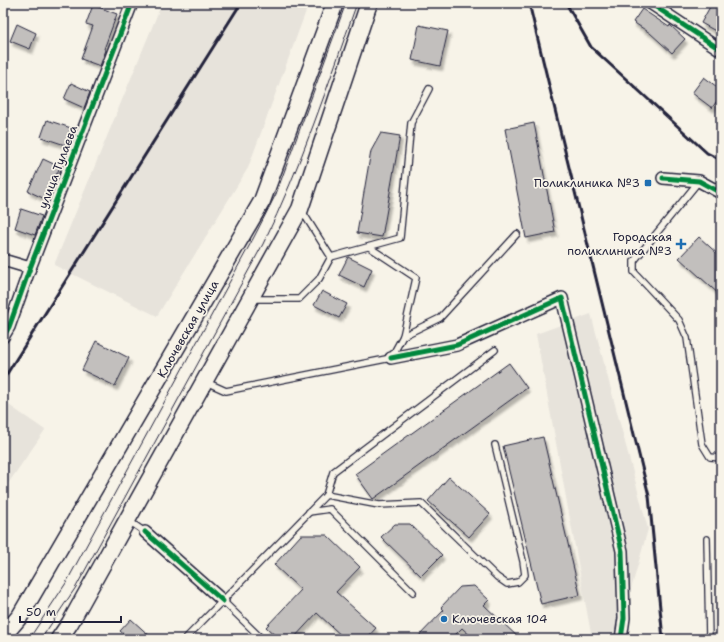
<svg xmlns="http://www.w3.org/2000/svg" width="724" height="642" viewBox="0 0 724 642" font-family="'Shantell Sans',sans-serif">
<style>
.built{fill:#e7e3db}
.building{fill:#c2bfbd;stroke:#22223b;filter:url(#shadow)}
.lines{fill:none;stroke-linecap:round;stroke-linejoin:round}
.service-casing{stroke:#22223b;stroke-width:8}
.minor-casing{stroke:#22223b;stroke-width:14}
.secondary-casing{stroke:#22223b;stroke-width:19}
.service{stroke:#f7f3e8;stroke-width:5.5}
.minor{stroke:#f7f3e8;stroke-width:11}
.secondary{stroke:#f7f3e8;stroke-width:16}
.tram{stroke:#22223b;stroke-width:1}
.rail{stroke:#22223b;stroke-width:3}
.cycleway-casing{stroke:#f7f3e8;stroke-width:8}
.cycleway{stroke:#00873e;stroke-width:5}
.poi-dot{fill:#1f6fb2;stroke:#f7f3e8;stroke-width:1.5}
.labels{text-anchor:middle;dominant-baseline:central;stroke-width:3.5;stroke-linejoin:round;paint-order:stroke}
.street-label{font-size:12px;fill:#22223b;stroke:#f7f3e8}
.poi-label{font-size:12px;fill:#22223b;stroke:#f7f3e8;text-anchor:end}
</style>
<defs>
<filter id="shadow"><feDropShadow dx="2.5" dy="4.5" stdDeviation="1" flood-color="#0004"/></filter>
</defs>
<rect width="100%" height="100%" fill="#f7f3e8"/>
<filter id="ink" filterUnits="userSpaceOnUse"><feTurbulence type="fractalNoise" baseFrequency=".025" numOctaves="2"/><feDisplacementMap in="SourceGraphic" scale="8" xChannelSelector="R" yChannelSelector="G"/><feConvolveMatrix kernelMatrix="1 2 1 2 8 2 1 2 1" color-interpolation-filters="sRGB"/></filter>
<g filter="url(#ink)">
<g class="built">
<polygon points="162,3 309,3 248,168 157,316 54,265"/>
<polygon points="591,314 648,529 617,639 592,639 536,334"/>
<polygon points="3,401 45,430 3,491"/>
</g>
<g class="building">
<polygon points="712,3 721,8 721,34 701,23"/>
<polygon points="93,5 117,14 104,49 106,50 100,66 81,59 93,26 86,24"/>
<polygon points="642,9 669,27 670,25 685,39 672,53 650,33 633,22"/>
<polygon points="17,24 36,33 30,49 10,41"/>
<polygon points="419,25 448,31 440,66 412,60"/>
<polygon points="704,77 721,90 721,95 712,108 692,93"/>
<polygon points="71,83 90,92 84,108 64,99"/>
<polygon points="47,120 71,128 65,145 41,137"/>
<polygon points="534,123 555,232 526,238 505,129"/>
<polygon points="381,133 400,136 382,237 357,233 371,151"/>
<polygon points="43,159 60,167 45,199 28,191"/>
<polygon points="21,209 42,216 35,235 15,228"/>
<polygon points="699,237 721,257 721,296 679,258"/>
<polygon points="348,257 372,269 364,287 339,275"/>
<polygon points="322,291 347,304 339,318 314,305"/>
<polygon points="96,341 129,358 115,386 82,370"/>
<polygon points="509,363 527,388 373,499 355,474"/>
<polygon points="543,437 580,595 541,604 503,446"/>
<polygon points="449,477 490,514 469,537 428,501"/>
<polygon points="395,524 410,524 442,555 421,576 381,537"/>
<polygon points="301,535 327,535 360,567 336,592 376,628 366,639 345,639 317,613 293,639 279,639 266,627 301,590 274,565"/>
<polygon points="474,586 489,600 484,605 520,639 474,639 462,628 451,639 416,639 444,610 441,607 460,587"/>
<polygon points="131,619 153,639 129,639 120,631"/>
</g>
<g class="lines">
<defs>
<g id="service">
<polyline points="699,181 634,261 634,272 679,320 687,338 702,444 710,457 721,458"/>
<polyline points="331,257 400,238 411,123 429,89"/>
<polyline points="253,299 299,299 319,279 331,257 302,211"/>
<polyline points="403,336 440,318 517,234"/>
<polyline points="206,382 226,391 391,358 403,336 416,278 369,247"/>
<polyline points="326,495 333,472 495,350"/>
<polyline points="309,512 330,509 413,592"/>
<polyline points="129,521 145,532"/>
<polyline points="707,539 709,639"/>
<polyline points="223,601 262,639"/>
<polyline points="185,639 326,495 379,505 421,503 497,577 507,584 518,582 525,575 523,561 495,445"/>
</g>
<g id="minor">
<polyline points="650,3 721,50"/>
<polyline points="663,178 699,181 721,193"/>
<polyline points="3,260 30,268"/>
<polyline points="3,337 9,327 30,268 132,3"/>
<polyline points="391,358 457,345 562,298 622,551 624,618 621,639"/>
<polyline points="145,532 223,601"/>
</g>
<g id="secondary">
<polyline points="3,636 20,616 262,201 335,3"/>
<polyline points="59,639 70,623 300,209 369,3"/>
</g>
</defs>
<use href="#service" class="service-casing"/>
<use href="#minor" class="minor-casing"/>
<use href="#secondary" class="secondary-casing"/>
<use href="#service" class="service"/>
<use href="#minor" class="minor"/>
<use href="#secondary" class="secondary"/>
<g class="tram">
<polyline points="29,639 66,583 254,237 276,194 346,3"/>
<path d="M41,639L76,587L263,244C301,166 328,85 357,3"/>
</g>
<g class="rail">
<polyline points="529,3 649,496 663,639"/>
<polyline points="566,3 591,47 707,153 721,160"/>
<polyline points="3,380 241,3"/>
</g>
<defs>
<g id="cycleway">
<polyline points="650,3 721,50"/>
<polyline points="663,178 699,181 721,193"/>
<polyline points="3,337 9,327 30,268 132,3"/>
<polyline points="391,358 457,345 562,298 622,551 624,618 621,639"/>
<polyline points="145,532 223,601"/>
</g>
</defs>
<use href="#cycleway" class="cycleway-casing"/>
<use href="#cycleway" class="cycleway"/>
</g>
</g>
<g class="poi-dot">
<rect x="644" y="179" width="8" height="8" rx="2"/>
<path d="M679 238h4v4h4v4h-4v4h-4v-4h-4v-4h4z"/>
<circle cx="444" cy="619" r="4"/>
</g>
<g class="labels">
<g class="street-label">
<text transform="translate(58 167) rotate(-69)">улица Тулаева</text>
<text transform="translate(188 329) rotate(-60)">Ключевская улица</text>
</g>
<g class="poi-label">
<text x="640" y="183">Поликлиника №3</text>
<text x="672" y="237">Городская<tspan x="672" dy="14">поликлиника №3</tspan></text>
<text x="452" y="619" text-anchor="start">Ключевская 104</text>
</g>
</g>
<rect width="724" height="642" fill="none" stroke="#f7f3e8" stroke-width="16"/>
<rect x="8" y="8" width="708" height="626" fill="none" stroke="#22223b" stroke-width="1.5" filter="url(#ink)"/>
<path d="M20 616v6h101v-6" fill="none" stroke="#22223b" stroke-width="2"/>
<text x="26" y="616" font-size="12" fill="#22223b" stroke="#f7f3e8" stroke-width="3" paint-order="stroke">50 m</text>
</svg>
